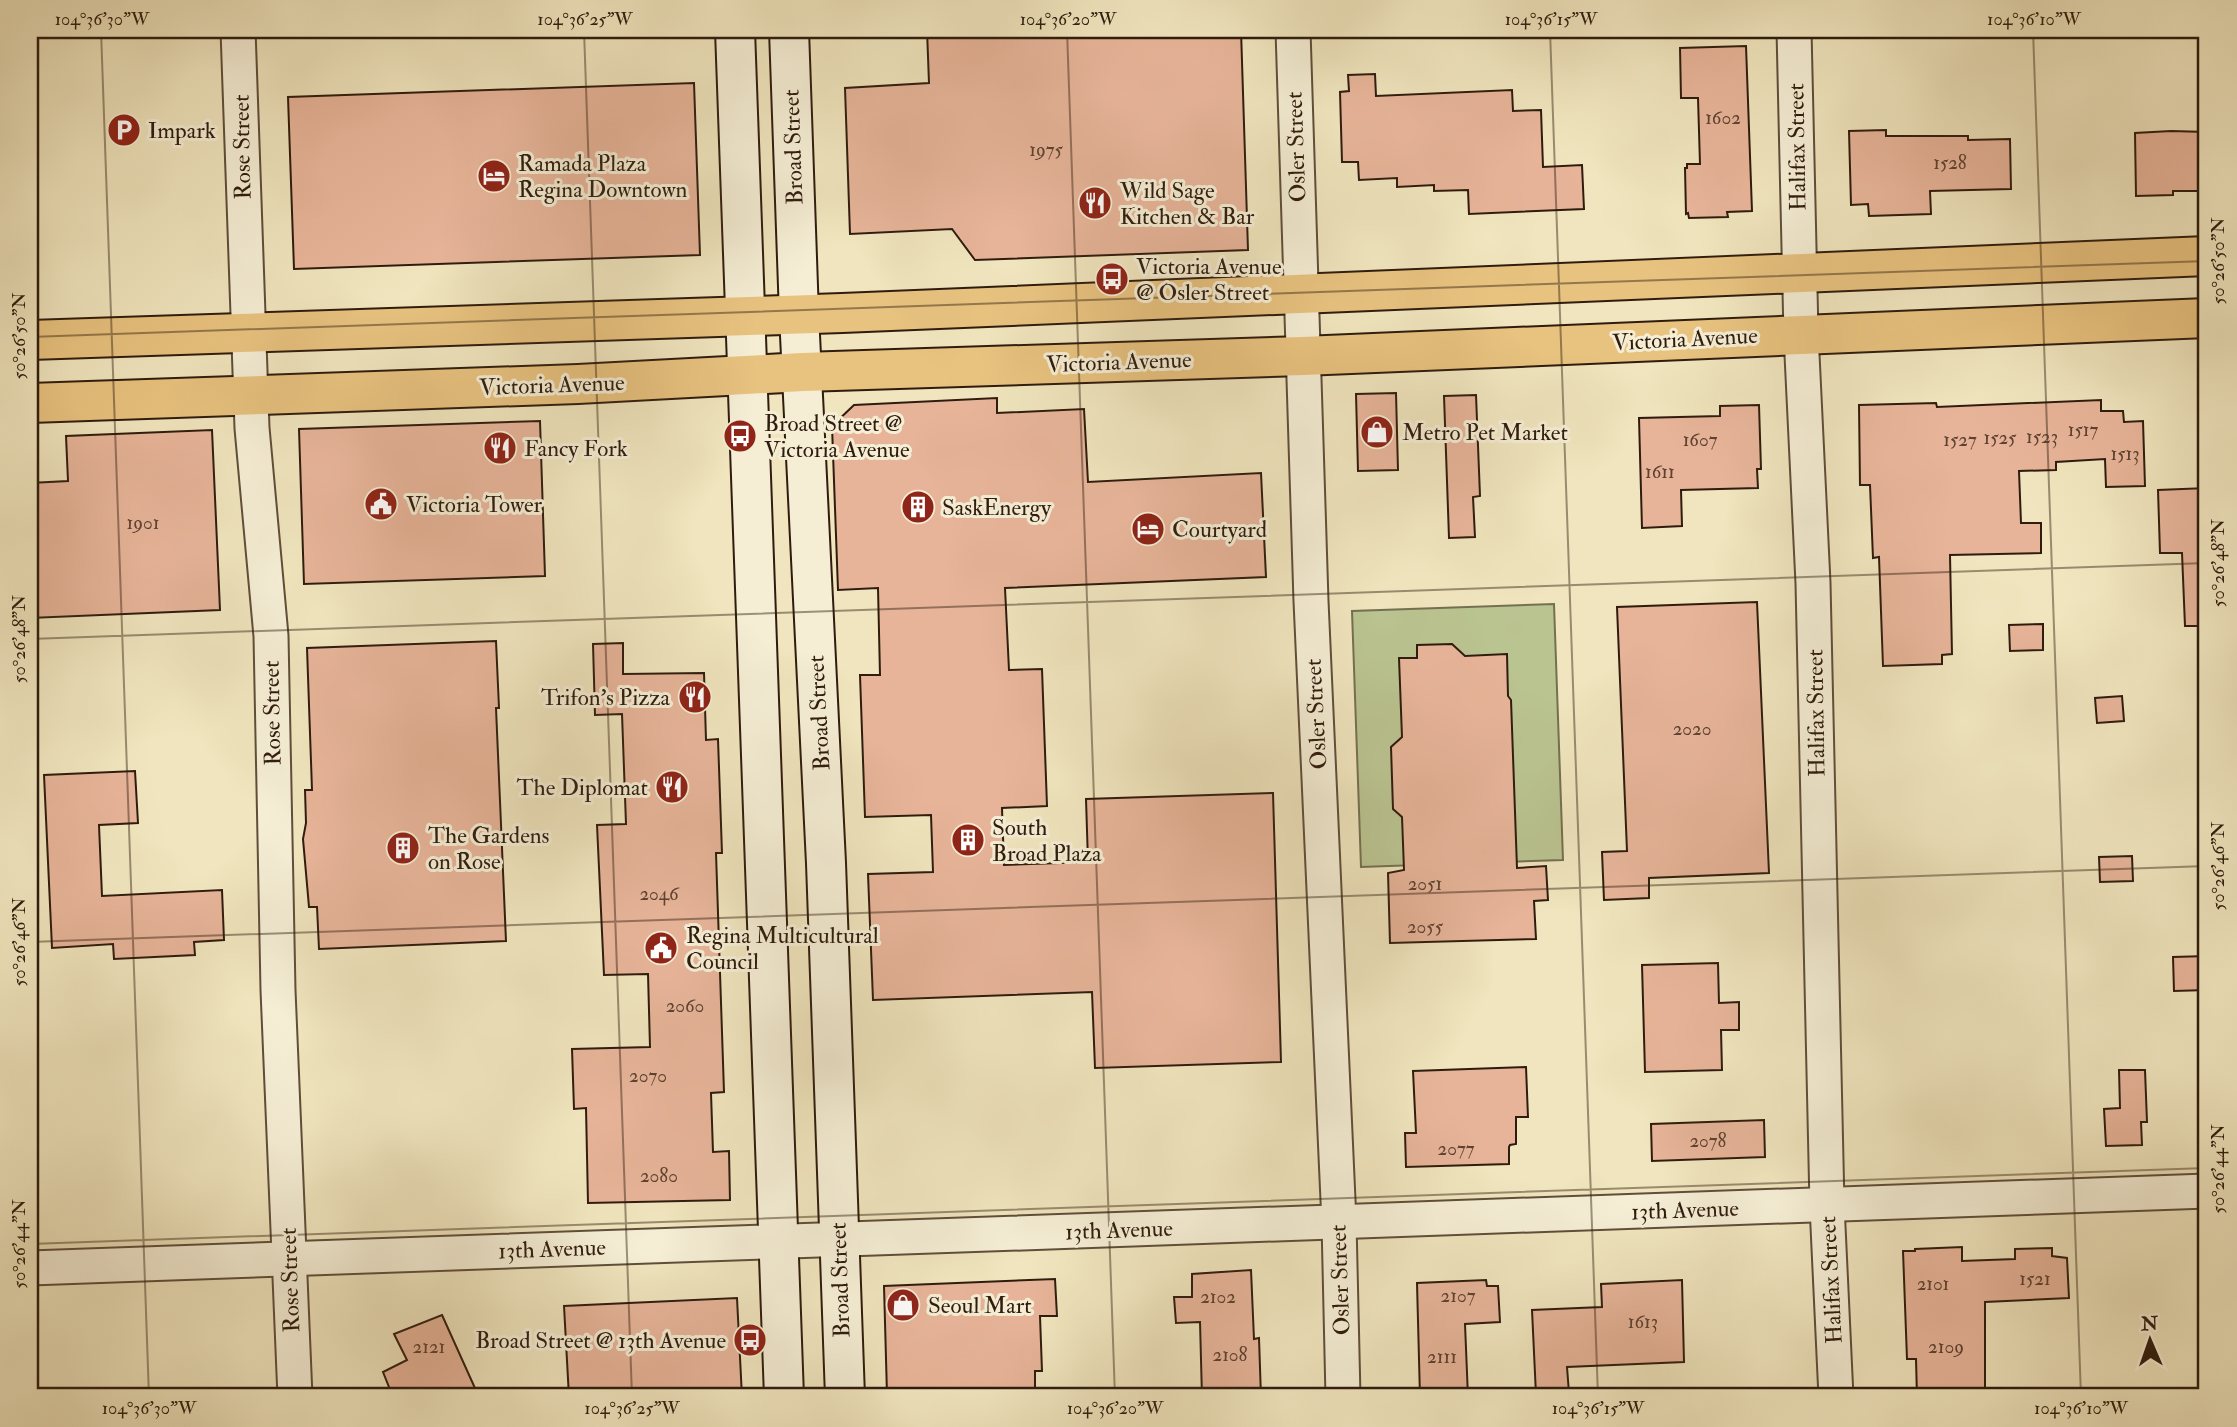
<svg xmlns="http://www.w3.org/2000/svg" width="2237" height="1427" viewBox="0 0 2237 1427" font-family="'IM FELL Double Pica',serif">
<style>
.green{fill:#bac491;stroke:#747050;stroke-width:2}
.building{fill:#e7b499;stroke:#2f1c0e;stroke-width:2}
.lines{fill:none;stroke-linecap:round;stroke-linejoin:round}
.street-casing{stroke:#5f4e3a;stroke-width:37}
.secondary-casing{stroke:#2f1c0e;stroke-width:42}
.primary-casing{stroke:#2f1c0e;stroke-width:42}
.street{stroke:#f5eed5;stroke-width:33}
.secondary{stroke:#f5eed5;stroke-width:38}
.primary{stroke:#e8c27f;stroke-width:38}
.ticks{fill:none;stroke:#2f1c0e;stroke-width:2;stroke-opacity:0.45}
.labels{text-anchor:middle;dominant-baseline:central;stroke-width:6;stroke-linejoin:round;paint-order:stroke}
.number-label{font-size:19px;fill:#5d4231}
.poi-label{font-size:23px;fill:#2f1c0e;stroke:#f5eed5;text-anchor:start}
.street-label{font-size:23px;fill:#2f1c0e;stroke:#f5eed5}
.neatline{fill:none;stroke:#2f1c0e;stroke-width:2.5}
.ticks-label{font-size:18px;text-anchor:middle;fill:#2f1c0e}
</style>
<rect width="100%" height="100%" fill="#f0e5be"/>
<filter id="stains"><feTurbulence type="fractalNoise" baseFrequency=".00286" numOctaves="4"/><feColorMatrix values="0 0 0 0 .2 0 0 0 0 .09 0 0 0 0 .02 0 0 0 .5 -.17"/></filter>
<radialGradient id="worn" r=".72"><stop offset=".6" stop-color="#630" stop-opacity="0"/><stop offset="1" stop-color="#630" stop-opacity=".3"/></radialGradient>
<polygon class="green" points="1554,604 1563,860 1361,867 1352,611"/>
<g class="building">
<polygon points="927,30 1241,30 1248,250 975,260 952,229 850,234 845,88 929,83"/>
<polygon points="1746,46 1752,211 1727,212 1728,217 1689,218 1688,213 1686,214 1685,168 1687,168 1687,164 1700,164 1698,98 1681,98 1680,48"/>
<polygon points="1375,74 1376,96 1512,90 1513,111 1541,110 1543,167 1582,165 1584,209 1469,214 1468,190 1434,191 1434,185 1397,187 1397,178 1359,180 1358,162 1342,162 1340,92 1349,91 1348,75"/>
<polygon points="694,83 700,255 294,269 288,97"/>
<polygon points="1886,130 1886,136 1968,136 1968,140 2010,139 2011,189 1930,191 1931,214 1869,216 1868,204 1851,205 1849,131"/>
<polygon points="2171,131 2207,132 2207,191 2173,191 2173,195 2136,196 2135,133"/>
<polygon points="1396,393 1398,470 1358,471 1356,394"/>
<polygon points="1476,395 1480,496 1473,497 1475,537 1449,538 1444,396"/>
<polygon points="997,398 997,413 1084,409 1088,482 1261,473 1266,577 1005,588 1009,670 1042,669 1047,806 1002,808 1004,865 1088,862 1086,799 1273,793 1281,1062 1095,1068 1092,992 873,1000 868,874 933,872 931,815 865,817 860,675 880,675 878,588 838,590 832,426 854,405"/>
<polygon points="2101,400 2101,411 2123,411 2124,422 2143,421 2145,486 2106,487 2105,459 2056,462 2056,470 2019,471 2021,523 2041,523 2041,553 1950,555 1952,654 1942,655 1942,664 1883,666 1879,557 1873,558 1870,485 1860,485 1859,405 1936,403 1937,407"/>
<polygon points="1759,405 1761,469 1757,469 1758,488 1681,490 1682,526 1642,528 1639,418 1720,416 1720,406"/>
<polygon points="540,421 545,576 304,584 299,429"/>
<polygon points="212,430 220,610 30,618 30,483 68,481 66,436"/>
<polygon points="2207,488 2207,626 2185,626 2182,553 2160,553 2158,490"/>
<polygon points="1757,602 1769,873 1649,878 1649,898 1604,900 1602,852 1627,851 1617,607"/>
<polygon points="2043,624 2043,650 2010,651 2009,625"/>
<polygon points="496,641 499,708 496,708 506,941 319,949 317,907 309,907 303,839 306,823 305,790 312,790 307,648"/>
<polygon points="623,643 623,674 704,673 706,740 718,739 722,853 716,853 724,1092 711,1093 713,1152 729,1151 730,1200 588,1203 586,1108 574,1109 572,1049 650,1047 648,974 604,975 597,825 626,824 622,714 595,715 593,644"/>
<polygon points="1452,644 1465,656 1507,654 1508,696 1511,700 1517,868 1546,866 1548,900 1534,901 1536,939 1390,943 1388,873 1404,870 1402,817 1393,809 1391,747 1402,737 1399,658 1417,658 1417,645"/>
<polygon points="2122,696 2124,721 2097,723 2095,698"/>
<polygon points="135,771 138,823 99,825 102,896 222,890 224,940 194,942 195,955 114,959 113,944 52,948 44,775"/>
<polygon points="2132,856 2133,881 2100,882 2099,857"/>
<polygon points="2207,956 2207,990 2174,991 2173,957"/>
<polygon points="1718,963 1719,1003 1739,1002 1739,1030 1721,1030 1722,1070 1645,1072 1642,965"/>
<polygon points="1526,1067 1528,1117 1516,1117 1516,1144 1510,1145 1509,1147 1509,1164 1406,1167 1405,1133 1416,1133 1413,1071"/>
<polygon points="2119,1070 2145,1070 2147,1122 2141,1122 2142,1145 2106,1146 2104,1109 2120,1108"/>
<polygon points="1764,1120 1765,1157 1652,1161 1651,1124"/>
<polygon points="1962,1247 1962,1261 2015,1259 2015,1249 2052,1248 2052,1256 2067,1258 2069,1298 1985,1302 1985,1394 1973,1395 1973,1397 1917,1397 1916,1359 1907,1359 1903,1251 1915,1251 1915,1249"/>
<polygon points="1251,1270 1254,1339 1259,1338 1261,1397 1202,1397 1200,1322 1176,1323 1174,1297 1192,1297 1192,1274"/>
<polygon points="1055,1279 1057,1316 1040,1316 1042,1371 1035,1371 1035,1390 1030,1390 1031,1397 888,1397 887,1395 884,1286"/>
<polygon points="1486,1280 1487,1286 1498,1286 1500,1322 1465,1324 1468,1397 1420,1397 1417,1283"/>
<polygon points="1682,1280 1684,1362 1567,1367 1569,1393 1536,1395 1532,1310 1602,1307 1601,1284"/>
<polygon points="737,1298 742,1397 569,1397 564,1306"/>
<polygon points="442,1315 479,1397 393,1397 383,1372 407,1360 394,1334"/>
</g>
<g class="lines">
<defs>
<g id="street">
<polyline points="238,30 252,428 271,636 278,990 295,1397"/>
<polyline points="1293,30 1311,601 1339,1222 1343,1397"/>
<polyline points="1794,30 1801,334 1813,583 1827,1205 1836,1397"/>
<polyline points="30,1268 2207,1191"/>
</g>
<g id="secondary">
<polyline points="735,30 784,1397"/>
<polyline points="789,30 799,315 826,863 845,1397"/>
</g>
<g id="primary">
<polyline points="30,340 842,313 2207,256"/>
<polyline points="30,403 578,384 803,372 1303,356 2207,318"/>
</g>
</defs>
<use href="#street" class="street-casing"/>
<use href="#secondary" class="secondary-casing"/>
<use href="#primary" class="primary-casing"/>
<use href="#street" class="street"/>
<use href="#secondary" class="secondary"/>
<use href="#primary" class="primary"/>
</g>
<path class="ticks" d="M101,30L149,1397M584,30L632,1397M1067,30L1115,1397M1550,30L1598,1397M2033,30L2081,1397M30,34L153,30M30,337L2207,261M30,639L2207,563M30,942L2207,866M30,1244L2207,1168"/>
<defs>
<symbol id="parking-disc" viewBox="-11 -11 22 22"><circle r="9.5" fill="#8f2418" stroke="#f5eed5"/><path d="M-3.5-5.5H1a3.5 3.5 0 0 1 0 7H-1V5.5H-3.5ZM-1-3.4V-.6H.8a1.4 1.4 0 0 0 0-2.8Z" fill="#fff"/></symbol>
<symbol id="hotel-disc" viewBox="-11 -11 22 22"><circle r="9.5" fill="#8f2418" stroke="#f5eed5"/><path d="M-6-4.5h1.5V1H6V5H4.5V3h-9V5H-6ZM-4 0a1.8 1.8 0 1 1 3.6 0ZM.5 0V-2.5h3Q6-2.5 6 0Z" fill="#fff"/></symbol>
<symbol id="restaurant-disc" viewBox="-11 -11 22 22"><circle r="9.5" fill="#8f2418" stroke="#f5eed5"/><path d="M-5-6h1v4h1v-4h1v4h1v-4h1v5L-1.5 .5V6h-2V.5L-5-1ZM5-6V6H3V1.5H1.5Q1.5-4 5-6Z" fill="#fff"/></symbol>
<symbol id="bus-disc" viewBox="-11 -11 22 22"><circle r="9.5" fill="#8f2418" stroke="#f5eed5"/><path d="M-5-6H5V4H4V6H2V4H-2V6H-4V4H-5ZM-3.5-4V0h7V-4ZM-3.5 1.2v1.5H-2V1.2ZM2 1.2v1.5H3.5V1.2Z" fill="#fff"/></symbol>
<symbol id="shop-disc" viewBox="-11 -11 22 22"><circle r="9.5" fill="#8f2418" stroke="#f5eed5"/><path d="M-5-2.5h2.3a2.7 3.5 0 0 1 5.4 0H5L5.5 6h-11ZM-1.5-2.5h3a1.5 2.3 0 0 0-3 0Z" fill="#fff"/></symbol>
<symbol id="civic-disc" viewBox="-11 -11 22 22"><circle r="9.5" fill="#8f2418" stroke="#f5eed5"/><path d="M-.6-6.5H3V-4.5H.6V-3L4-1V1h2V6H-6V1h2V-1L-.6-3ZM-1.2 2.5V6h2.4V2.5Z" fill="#fff"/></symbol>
<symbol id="building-disc" viewBox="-11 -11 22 22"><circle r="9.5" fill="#8f2418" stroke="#f5eed5"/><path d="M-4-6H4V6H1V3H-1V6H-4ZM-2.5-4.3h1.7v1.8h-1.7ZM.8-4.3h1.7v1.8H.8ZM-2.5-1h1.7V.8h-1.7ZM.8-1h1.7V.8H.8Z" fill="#fff"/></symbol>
</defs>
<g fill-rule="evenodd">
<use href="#parking-disc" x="105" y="111" width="38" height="38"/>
<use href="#hotel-disc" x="475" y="157" width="38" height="38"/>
<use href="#restaurant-disc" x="1076" y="184" width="38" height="38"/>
<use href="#bus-disc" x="1093" y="260" width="38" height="38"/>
<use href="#shop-disc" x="1358" y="413" width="38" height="38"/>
<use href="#bus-disc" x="721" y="417" width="38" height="38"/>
<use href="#restaurant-disc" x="481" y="429" width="38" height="38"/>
<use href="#civic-disc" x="362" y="485" width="38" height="38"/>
<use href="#building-disc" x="899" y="488" width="38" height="38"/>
<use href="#hotel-disc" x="1129" y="510" width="38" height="38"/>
<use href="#restaurant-disc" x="676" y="678" width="38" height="38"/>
<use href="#restaurant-disc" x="653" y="768" width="38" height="38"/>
<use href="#building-disc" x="949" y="821" width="38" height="38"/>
<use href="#building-disc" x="384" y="829" width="38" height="38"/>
<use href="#civic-disc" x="642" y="929" width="38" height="38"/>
<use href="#shop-disc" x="884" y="1286" width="38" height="38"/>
<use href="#bus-disc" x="731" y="1321" width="38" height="38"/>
</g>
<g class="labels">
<g class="number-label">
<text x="1723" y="118">1602</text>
<text x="1046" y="150">1975</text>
<text x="1950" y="163">1528</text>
<text x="2083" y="430">1517</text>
<text x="2042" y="437">1523</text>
<text x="2000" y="438">1525</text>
<text x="1700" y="440">1607</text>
<text x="1960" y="440">1527</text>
<text x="2125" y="454">1513</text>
<text x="1660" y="472">1611</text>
<text x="143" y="523">1901</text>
<text x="1692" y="729">2020</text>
<text x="1425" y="884">2051</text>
<text x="659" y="894">2046</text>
<text x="1425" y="927">2055</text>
<text x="685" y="1006">2060</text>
<text x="648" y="1076">2070</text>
<text x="1708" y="1141">2078</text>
<text x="1456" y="1149">2077</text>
<text x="659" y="1176">2080</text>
<text x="2035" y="1279">1521</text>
<text x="1933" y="1284">2101</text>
<text x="1458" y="1296">2107</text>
<text x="1218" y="1297">2102</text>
<text x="1643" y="1322">1613</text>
<text x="429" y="1347">2121</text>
<text x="1946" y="1347">2109</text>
<text x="1230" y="1355">2108</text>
<text x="1442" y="1357">2111</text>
</g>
<g class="poi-label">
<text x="148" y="130">Impark</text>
<text x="518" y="163">Ramada Plaza<tspan x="518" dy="26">Regina Downtown</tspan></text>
<text x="1120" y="190">Wild Sage<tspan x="1120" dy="26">Kitchen &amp; Bar</tspan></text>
<text x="1136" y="266">Victoria Avenue<tspan x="1136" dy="26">@ Osler Street</tspan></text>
<text x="764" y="423">Broad Street @<tspan x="764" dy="26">Victoria Avenue</tspan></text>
<text x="1402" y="432">Metro Pet Market</text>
<text x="524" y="448">Fancy Fork</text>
<text x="406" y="504">Victoria Tower</text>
<text x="942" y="507">SaskEnergy</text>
<text x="1172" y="529">Courtyard</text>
<text x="670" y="697" text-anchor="end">Trifon's Pizza</text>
<text x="648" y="787" text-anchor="end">The Diplomat</text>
<text x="992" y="827">South<tspan x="992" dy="26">Broad Plaza</tspan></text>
<text x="428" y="835">The Gardens<tspan x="428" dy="26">on Rose</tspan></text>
<text x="686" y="935">Regina Multicultural<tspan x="686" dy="26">Council</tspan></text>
<text x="928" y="1305">Seoul Mart</text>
<text x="726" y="1340" text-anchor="end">Broad Street @ 13th Avenue</text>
</g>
<g class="street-label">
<text transform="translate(242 147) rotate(-91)">Rose Street</text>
<text transform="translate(793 147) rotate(-92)">Broad Street</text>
<text transform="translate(1296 147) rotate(-92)">Osler Street</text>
<text transform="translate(1797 147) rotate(-91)">Halifax Street</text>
<text transform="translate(1685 339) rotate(-3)">Victoria Avenue</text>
<text transform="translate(1119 362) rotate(-2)">Victoria Avenue</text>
<text transform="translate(552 385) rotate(-2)">Victoria Avenue</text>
<text transform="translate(272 713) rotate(-91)">Rose Street</text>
<text transform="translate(819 713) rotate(-93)">Broad Street</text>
<text transform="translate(1816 713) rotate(-91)">Halifax Street</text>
<text transform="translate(1316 714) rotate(-93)">Osler Street</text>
<text transform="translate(1685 1210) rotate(-2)">13th Avenue</text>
<text transform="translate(1119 1230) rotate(-2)">13th Avenue</text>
<text transform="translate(552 1249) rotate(-2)">13th Avenue</text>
<text transform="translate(290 1280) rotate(-92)">Rose Street</text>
<text transform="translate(840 1280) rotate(-92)">Broad Street</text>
<text transform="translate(1340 1280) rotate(-92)">Osler Street</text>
<text transform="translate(1831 1280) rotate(-93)">Halifax Street</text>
</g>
</g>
<rect width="2237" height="1427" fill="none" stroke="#f0e5be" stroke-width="77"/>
<g transform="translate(2150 1340) rotate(358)" stroke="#f5eed5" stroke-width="5" paint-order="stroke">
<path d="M0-5L12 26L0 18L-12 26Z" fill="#2f1c0e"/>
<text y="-10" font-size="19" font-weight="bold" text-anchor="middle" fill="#2f1c0e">N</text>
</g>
<rect x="38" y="38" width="2160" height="1350" class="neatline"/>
<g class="ticks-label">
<text x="102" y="25">104°36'30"W</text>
<text x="585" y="25">104°36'25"W</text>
<text x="1068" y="25">104°36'20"W</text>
<text x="1551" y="25">104°36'15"W</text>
<text x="2034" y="25">104°36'10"W</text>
<text transform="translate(2218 261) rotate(-90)" y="6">50°26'50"N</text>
<text transform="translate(19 336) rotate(-90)" y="6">50°26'50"N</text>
<text transform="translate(2218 563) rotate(-90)" y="6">50°26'48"N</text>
<text transform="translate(19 639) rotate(-90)" y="6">50°26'48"N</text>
<text transform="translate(2218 866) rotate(-90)" y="6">50°26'46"N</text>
<text transform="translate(19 942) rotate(-90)" y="6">50°26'46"N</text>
<text transform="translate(2218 1169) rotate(-90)" y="6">50°26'44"N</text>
<text transform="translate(19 1244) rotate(-90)" y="6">50°26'44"N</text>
<text x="149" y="1414">104°36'30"W</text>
<text x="632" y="1414">104°36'25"W</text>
<text x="1115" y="1414">104°36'20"W</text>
<text x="1598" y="1414">104°36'15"W</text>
<text x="2081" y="1414">104°36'10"W</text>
</g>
<rect width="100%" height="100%" filter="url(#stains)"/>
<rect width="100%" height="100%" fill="url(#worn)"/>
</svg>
